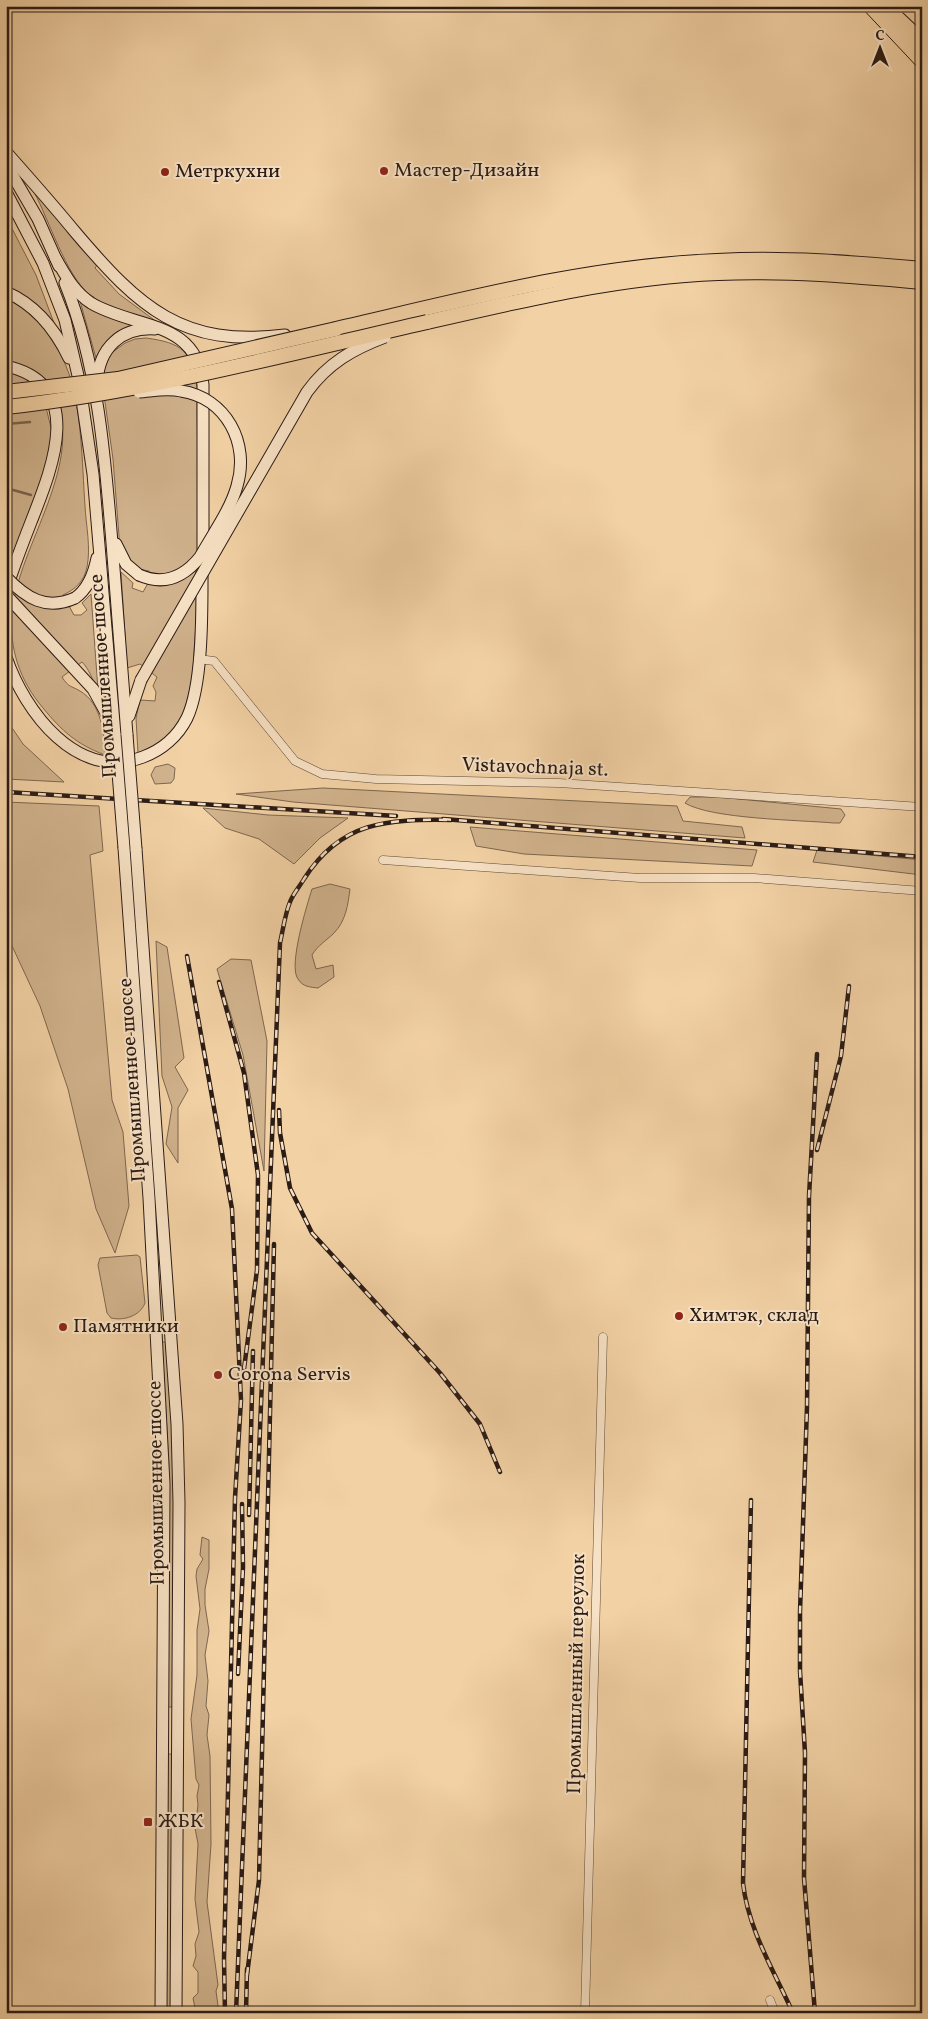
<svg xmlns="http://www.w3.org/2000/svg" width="928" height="2019" viewBox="0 0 928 2019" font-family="Vollkorn,serif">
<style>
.green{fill:#d0b28c;stroke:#7d6650}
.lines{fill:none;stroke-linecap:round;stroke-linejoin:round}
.stream{stroke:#79634d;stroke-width:2.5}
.minor-casing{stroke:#5c4839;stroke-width:9}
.secondary-casing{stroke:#2a1b15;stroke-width:13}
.primary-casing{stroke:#2a1b15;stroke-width:14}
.trunk-casing{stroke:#2a1b15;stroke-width:16}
.minor{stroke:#f7e1c4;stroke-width:8}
.secondary{stroke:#f7e1c4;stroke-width:11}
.primary{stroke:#f2d1a4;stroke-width:12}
.trunk{stroke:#f2d1a4;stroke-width:14}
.tram{stroke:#2a1b15;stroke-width:1}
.rail-casing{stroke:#2a1b15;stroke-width:4.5}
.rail{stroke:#f7e1c4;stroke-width:2.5;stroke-dasharray:8;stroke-linecap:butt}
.secondary-bridge-casing{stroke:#2a1b15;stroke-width:13;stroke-linecap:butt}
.trunk-bridge-casing{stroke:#2a1b15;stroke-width:16;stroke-linecap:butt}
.secondary-bridge{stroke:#f7e1c4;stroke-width:11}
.trunk-bridge{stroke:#f2d1a4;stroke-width:14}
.poi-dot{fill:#8f2418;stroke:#f7e1c4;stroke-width:2}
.labels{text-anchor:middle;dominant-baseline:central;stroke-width:4;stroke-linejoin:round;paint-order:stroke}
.poi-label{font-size:20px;fill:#2a1b15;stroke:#f7e1c4;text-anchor:start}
.street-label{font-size:20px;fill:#2a1b15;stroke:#f7e1c4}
</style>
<rect width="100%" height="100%" fill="#f2d1a4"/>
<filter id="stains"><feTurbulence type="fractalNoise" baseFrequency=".004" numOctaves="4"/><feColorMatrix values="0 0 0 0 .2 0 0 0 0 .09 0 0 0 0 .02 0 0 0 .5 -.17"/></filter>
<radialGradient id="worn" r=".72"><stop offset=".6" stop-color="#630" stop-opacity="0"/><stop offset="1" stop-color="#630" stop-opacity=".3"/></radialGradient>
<g class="green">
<path d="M34,192L97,265L95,268L119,294L157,322C135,314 107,309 89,294C66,275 49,220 34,192Z"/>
<polygon points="6,217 36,275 54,323 32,301 6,285"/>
<path d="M6,299C35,311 54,338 66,366C82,404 82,464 85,506C86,525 91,548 87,567C84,581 76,589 63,595L74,615H81L87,610L82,603L91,594L98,690C92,680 90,670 82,662L62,677C69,688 70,685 80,691C101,703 105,734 105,755C76,744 62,731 43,708C20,681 9,649 12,613C18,545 88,461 53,395C42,374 29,366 6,361Z"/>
<polygon points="80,301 144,325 108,341 96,358"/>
<path d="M146,338C183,343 191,351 197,387C197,470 202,555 195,638C193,661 194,687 187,709C180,732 159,745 138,753L136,718L140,700L155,701L156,692L153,686L157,677L140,664L127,668L121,572L133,583L132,588L143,592L147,585L149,571L134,568L120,549L113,459L103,388L104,370L110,354L125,343L135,339Z"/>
<polygon points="6,370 30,380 43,395 52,432 46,467 6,580"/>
<polygon points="6,719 23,744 64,782 6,779"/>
<polygon points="168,764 175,768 174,779 171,783 155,784 151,775 155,767"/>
<polygon points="323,788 677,806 683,821 742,827 745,838 293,802 236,794"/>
<path d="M690,797H718L841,809L845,815L840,823H834C799,820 711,819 685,803Z"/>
<polygon points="6,802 99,806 103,851 90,855 112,1100 123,1132 129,1206 115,1253 96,1209 68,1089 40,1006 6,933"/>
<polygon points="203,808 268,815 348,818 320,838 294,864 259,839 225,828"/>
<polygon points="470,827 757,850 752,866 524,854 476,846"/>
<polygon points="817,850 922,860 922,875 813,862"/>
<path d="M330,884L350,889C348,904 346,921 334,933C326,941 318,945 312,955L316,969L333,965L334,977L318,988C310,987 303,987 298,979C288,966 307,905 312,889Z"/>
<polygon points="156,941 167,947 184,1058 175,1067 188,1090 178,1108 178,1163 166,1144 172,1107 162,1076"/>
<polygon points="231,959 251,960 267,1041 264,1171 243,1055 217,969"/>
<path d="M137,1255L140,1257L145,1303C140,1316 124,1321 111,1318L107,1313L98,1265L100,1258Z"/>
<polygon points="162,1342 168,1342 175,1490 174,1707 168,1707 169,1466"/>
<polygon points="202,1537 209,1540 209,1569 205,1589 205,1605 209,1631 205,1655 208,1681 206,1706 209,1715 207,1735 210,1756 211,1844 207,1902 218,1985 216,1991 219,2013 196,2013 193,1998 198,1993 198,1972 193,1966 196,1956 195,1944 199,1932 195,1899 198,1844 195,1828 198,1805 197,1796 199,1785 196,1779 191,1719 197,1675 197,1630 200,1609 196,1576 197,1569 203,1559 200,1555"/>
<polygon points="167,1754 174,1754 172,2013 166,2013"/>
</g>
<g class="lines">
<g class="stream">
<polyline points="6,424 30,422"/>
<polyline points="6,428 8,488"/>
<polyline points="6,488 31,495"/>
</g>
<defs>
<g id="minor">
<polyline points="198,659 214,661 295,761 322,774 376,779 559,783 922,807"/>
<polyline points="383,860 640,878 754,878 922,891"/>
<polyline points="770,2000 775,2013"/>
<polyline points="585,2013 603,1337"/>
</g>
<g id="secondary">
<path d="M6,152C30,179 53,205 76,233C139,307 182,348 285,335"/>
<polyline points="6,164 38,219 59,266"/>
<polyline points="6,192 43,263 65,320 79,380 93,474 115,735"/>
<path d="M56,259C66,276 74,292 91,303C134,329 198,319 203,385V555"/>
<path d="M65,283C98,365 105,456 112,543C117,607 122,671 127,735"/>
<path d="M6,292C36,305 55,329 69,358"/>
<path d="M6,366C88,384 51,471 31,522C22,545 13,568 6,591"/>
<path d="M97,382C99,348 121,327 155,329"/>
<polyline points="116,544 126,564 139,575"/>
<polyline points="6,595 93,689 111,722"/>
<path d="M75,598C88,589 94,573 97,558"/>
<path d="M6,657C25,712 77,782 143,757C162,750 178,736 187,718C203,684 202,610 202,571"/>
<polyline points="129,716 141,680"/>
<polyline points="124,848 149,1198 164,1484 161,2013"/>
<polyline points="136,849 177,1424 179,1503 176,2013"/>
</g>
<polyline id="primary" points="905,6 922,22"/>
<g id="trunk">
<path d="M427,322C522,300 619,277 718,273C786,270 854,276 922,282"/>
<path d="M336,329C462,300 588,266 717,261C786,257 854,263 922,269"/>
</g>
</defs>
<use href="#minor" class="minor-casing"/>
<use href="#secondary" class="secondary-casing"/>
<use href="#primary" class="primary-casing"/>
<use href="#trunk" class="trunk-casing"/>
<use href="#minor" class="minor"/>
<use href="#secondary" class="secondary"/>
<use href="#primary" class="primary"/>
<use href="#trunk" class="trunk"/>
<polyline class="tram" points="860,6 922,72"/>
<defs>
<g id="rail">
<polyline points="6,792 396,816"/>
<polyline points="443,819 922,857"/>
<polyline points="187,956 232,1209 241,1400 235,1498 224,1959 225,2013"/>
<polyline points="219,982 244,1073 258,1175 257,1270 244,1369"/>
<polyline points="279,1110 280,1133 290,1188 312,1233 440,1373 480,1424 500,1472"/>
<polyline points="817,1150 841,1056 849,986"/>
<path d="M751,1500L743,1883C748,1929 774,1971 793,2013"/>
<polyline points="249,1515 253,1351"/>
<polyline points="238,1674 243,1567 242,1504"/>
<polyline points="247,1975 259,1880 274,1244"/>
<path d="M236,2013L280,943C283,930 285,914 290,902C293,894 300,886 304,879C341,821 387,819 451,820"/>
<polyline points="246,2013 247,1969"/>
<polyline points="815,2013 804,1878 805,1753 800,1671 800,1612 807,1407 809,1196 817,1054"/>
</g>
</defs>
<use href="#rail" class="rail-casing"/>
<use href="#rail" class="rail"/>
<defs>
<g id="secondary-bridge">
<path d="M139,392C153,391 167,388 181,391C226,398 250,443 237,486C230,511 212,535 200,557C184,577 164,586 139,575"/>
<path d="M6,577C26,598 46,611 75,598"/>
<path d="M141,680L307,392C328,363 353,349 385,337"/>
<polyline points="115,735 124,848"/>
<polyline points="127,735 136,849"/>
</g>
<g id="trunk-bridge">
<polyline points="6,392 118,379 336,329"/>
<path d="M6,407C149,391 287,354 427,322"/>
</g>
</defs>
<use href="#secondary-bridge" class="secondary-bridge-casing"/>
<use href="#trunk-bridge" class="trunk-bridge-casing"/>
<use href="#secondary-bridge" class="secondary-bridge"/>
<use href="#trunk-bridge" class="trunk-bridge"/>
</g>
<g class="poi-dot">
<circle cx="384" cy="171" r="5"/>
<circle cx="165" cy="172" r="5"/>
<circle cx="679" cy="1316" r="5"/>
<circle cx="63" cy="1327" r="5"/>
<circle cx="218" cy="1375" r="5"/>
<rect x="143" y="1817" width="10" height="10" rx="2.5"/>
</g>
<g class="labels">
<g class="poi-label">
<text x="394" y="171">Мастер-Дизайн</text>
<text x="175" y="172">Метркухни</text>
<text x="689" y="1316">Химтэк, склад</text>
<text x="73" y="1327">Памятники</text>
<text x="228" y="1375">Corona Servis</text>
<text x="158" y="1822">ЖБК</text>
</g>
<g class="street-label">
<text transform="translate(104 676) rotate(-94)">Промышленное шоссе</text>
<text transform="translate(535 768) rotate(2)">Vistavochnaja st.</text>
<text transform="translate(133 1080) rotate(-94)">Промышленное шоссе</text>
<text transform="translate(157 1483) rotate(-91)">Промышленное шоссе</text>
<text transform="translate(577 1674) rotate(-89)">Промышленный переулок</text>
</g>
</g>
<rect width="928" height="2019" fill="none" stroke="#f2d1a4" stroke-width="25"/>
<rect x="8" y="8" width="913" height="2004" fill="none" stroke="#2a1b15" stroke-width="2.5"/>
<rect x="12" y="12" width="903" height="1994" fill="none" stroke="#2a1b15"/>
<g transform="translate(880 48)" stroke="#f7e1c4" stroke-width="4" paint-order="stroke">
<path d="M0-4L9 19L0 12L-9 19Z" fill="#2a1b15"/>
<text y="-8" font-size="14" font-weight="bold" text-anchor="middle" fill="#2a1b15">С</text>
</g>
<rect width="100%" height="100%" filter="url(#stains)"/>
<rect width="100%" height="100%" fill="url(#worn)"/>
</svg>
